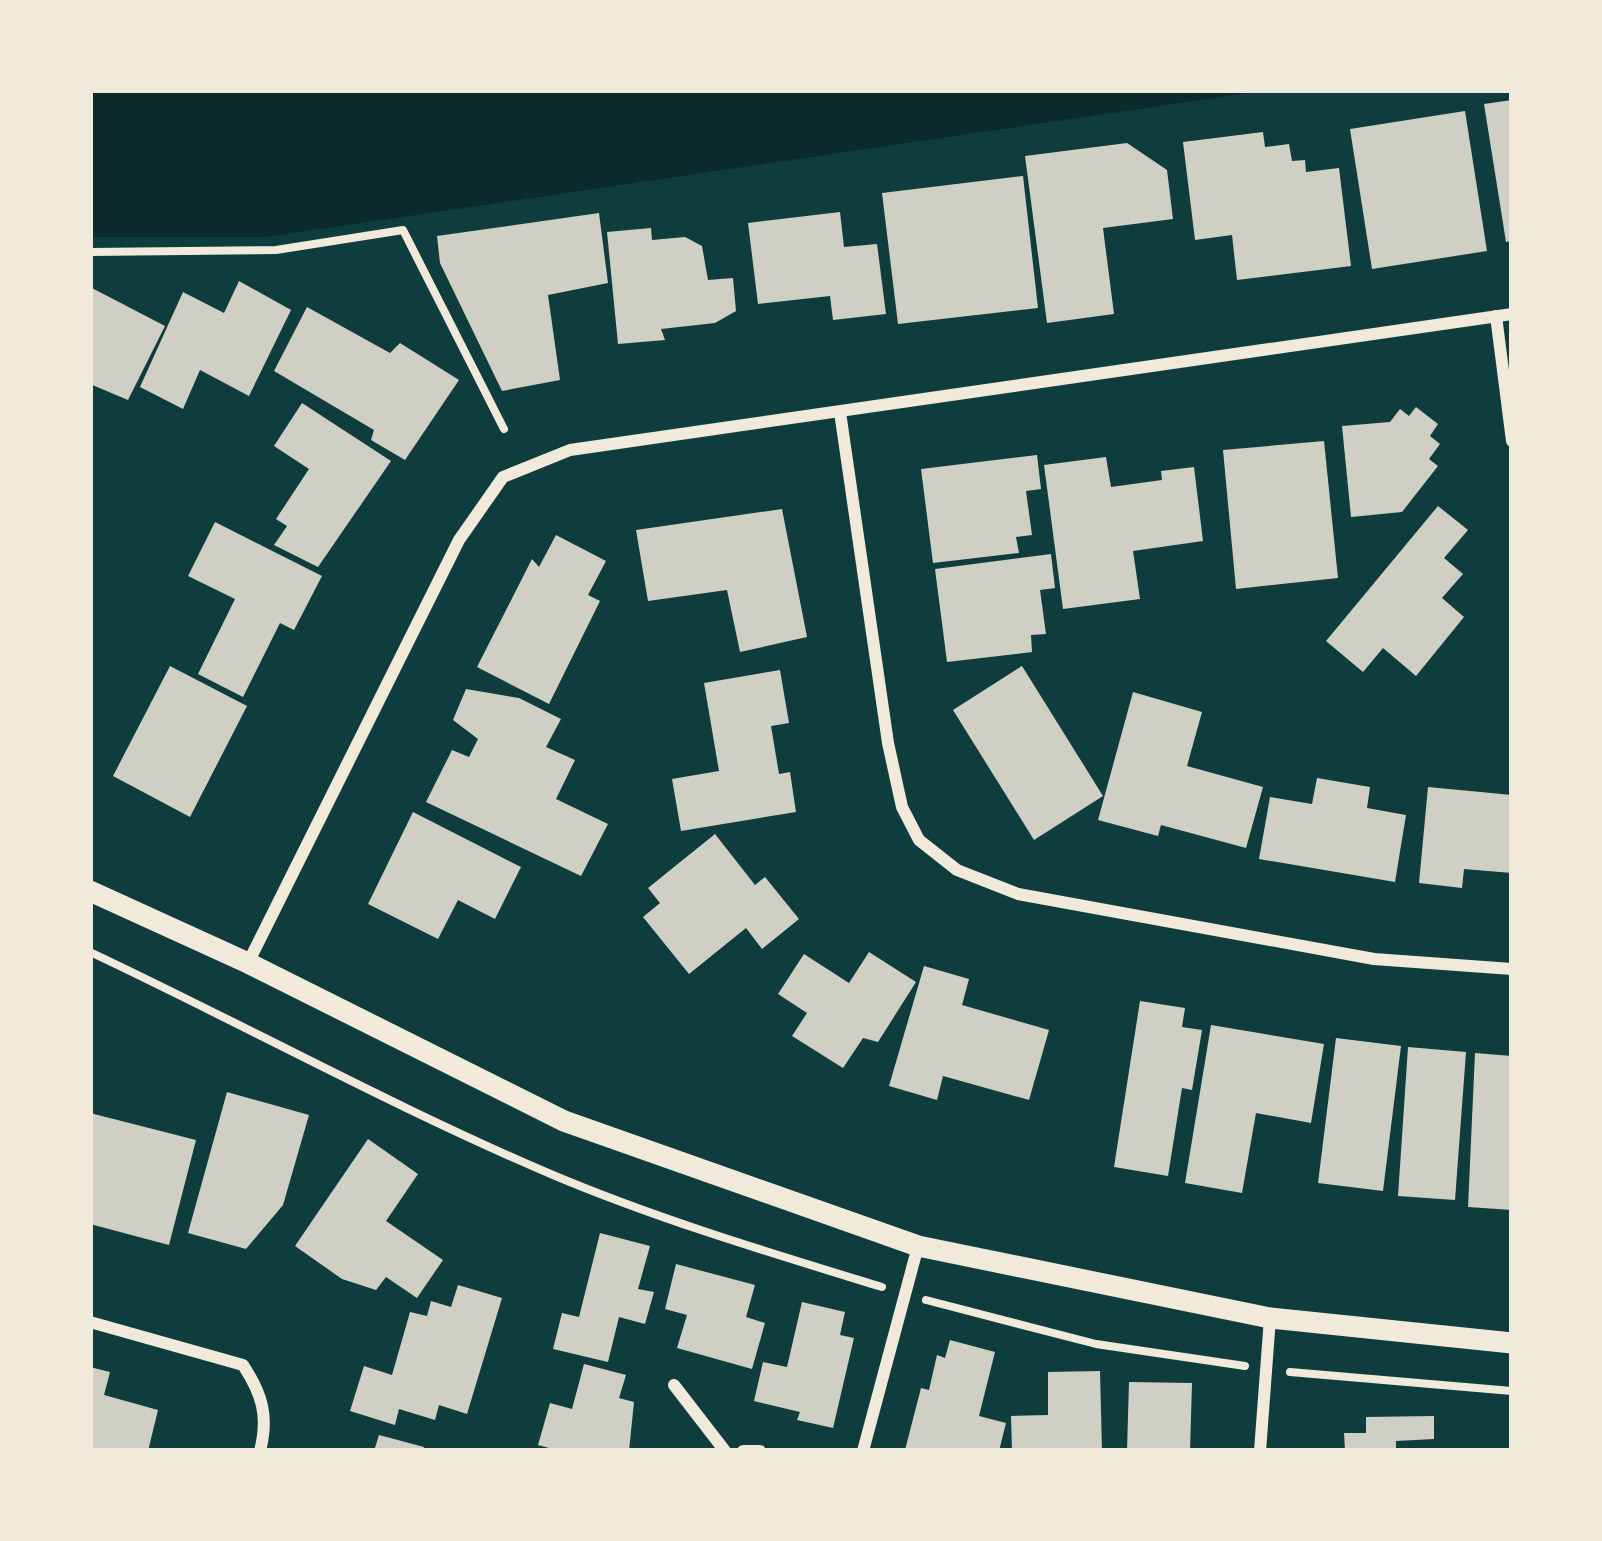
<svg xmlns="http://www.w3.org/2000/svg" width="1602" height="1541" viewBox="0 0 1602 1541" font-family="'Zilla Slab',serif">
<style>
.water{fill:#0a2a2b}
.building{fill:#cfcfc3}
.lines{fill:none;stroke-linecap:round;stroke-linejoin:round}
.path{stroke:#f1e9da;stroke-width:8}
.minor{stroke:#f1e9da;stroke-width:12}
.tertiary{stroke:#f1e9da;stroke-width:21}
</style>
<rect width="100%" height="100%" fill="#0f3d3e"/>
<polygon class="water" points="90,90 1269,90 265,237 90,237"/>
<g class="building">
<polygon points="1512,100 1512,241 1506,242 1484,104"/>
<polygon points="1465,111 1487,251 1372,269 1350,129"/>
<polygon points="1263,132 1265,147 1289,144 1292,161 1305,160 1306,172 1339,168 1351,266 1237,280 1232,235 1195,240 1183,142"/>
<polygon points="1127,143 1167,170 1173,219 1103,228 1114,314 1047,323 1025,156"/>
<polygon points="1023,176 1038,308 898,324 882,193"/>
<polygon points="840,212 844,247 877,244 886,314 833,320 830,296 758,304 748,223"/>
<polygon points="599,213 608,283 548,295 560,380 502,391 440,263 437,236"/>
<polygon points="651,228 652,240 685,237 702,246 708,280 733,278 736,311 715,323 661,329 665,340 618,344 607,232"/>
<polygon points="239,281 291,310 249,396 200,370 183,409 140,387 183,292 224,313"/>
<polygon points="90,287 165,326 128,400 90,384"/>
<polygon points="307,307 390,353 400,343 459,380 405,460 371,440 374,430 274,371"/>
<polygon points="302,403 391,461 318,567 274,545 287,526 276,519 309,469 274,446"/>
<polygon points="1416,407 1438,424 1430,436 1440,444 1429,459 1438,466 1402,512 1351,517 1342,426 1390,422 1400,409 1409,416"/>
<polygon points="1324,441 1338,578 1236,589 1223,450"/>
<polygon points="1037,455 1041,489 1026,491 1032,535 1016,537 1019,553 933,563 921,469"/>
<polygon points="1106,457 1111,487 1162,480 1161,471 1194,467 1203,541 1133,551 1140,599 1063,609 1044,465"/>
<polygon points="1438,506 1468,530 1444,558 1463,574 1442,598 1464,617 1416,676 1383,648 1363,672 1326,641"/>
<polygon points="782,509 807,637 740,652 727,590 648,601 636,530"/>
<polygon points="215,522 322,576 294,630 280,623 243,697 198,674 235,599 188,576"/>
<polygon points="556,535 606,561 588,595 600,601 549,704 477,667 532,559 539,567"/>
<polygon points="1051,554 1055,588 1040,590 1046,634 1031,635 1032,652 947,662 935,569"/>
<polygon points="170,666 247,706 190,817 113,776"/>
<polygon points="1022,666 1103,796 1034,840 953,710"/>
<polygon points="780,670 789,723 771,726 779,774 790,772 796,812 681,831 672,779 719,771 704,683"/>
<polygon points="466,689 519,698 561,719 546,747 575,760 556,799 608,824 581,876 426,802 452,750 469,757 478,739 453,720"/>
<polygon points="1133,692 1202,712 1187,766 1263,787 1246,848 1161,825 1158,836 1098,820"/>
<polygon points="1317,778 1370,787 1367,808 1406,815 1395,882 1259,859 1270,797 1312,804"/>
<polygon points="1428,787 1512,795 1512,873 1464,869 1462,888 1419,883"/>
<polygon points="413,812 521,867 495,919 458,900 438,939 368,904"/>
<polygon points="715,834 755,885 765,877 799,919 762,949 746,928 689,974 643,917 660,903 648,888"/>
<polygon points="869,952 916,982 878,1042 863,1038 843,1068 792,1036 807,1013 778,994 804,954 849,983"/>
<polygon points="924,966 969,979 962,1005 1049,1030 1029,1100 943,1076 937,1100 889,1086"/>
<polygon points="1140,1001 1185,1008 1182,1027 1202,1030 1192,1090 1182,1088 1168,1176 1114,1167"/>
<polygon points="1211,1025 1324,1044 1311,1123 1256,1113 1242,1193 1185,1183"/>
<polygon points="1336,1038 1401,1046 1383,1191 1318,1183"/>
<polygon points="1408,1047 1466,1052 1455,1200 1398,1196"/>
<polygon points="1475,1053 1512,1056 1512,1210 1468,1207"/>
<polygon points="227,1092 309,1115 283,1205 246,1249 188,1233"/>
<polygon points="90,1113 196,1140 169,1245 90,1224"/>
<polygon points="368,1139 418,1174 386,1221 443,1260 417,1298 386,1277 376,1290 342,1279 295,1246"/>
<polygon points="600,1233 650,1246 638,1289 654,1292 645,1324 619,1317 608,1362 553,1349 562,1313 579,1317"/>
<polygon points="676,1264 755,1285 746,1317 765,1323 752,1369 677,1348 687,1315 665,1309"/>
<polygon points="458,1285 502,1298 467,1414 439,1405 435,1420 399,1409 395,1425 350,1411 364,1366 392,1375 410,1312 427,1316 431,1301 451,1307"/>
<polygon points="802,1302 845,1312 840,1335 854,1338 833,1428 797,1420 800,1412 754,1401 763,1362 787,1367"/>
<polygon points="950,1340 995,1352 979,1416 1006,1423 999,1451 905,1450 921,1388 929,1390 937,1355 945,1358"/>
<polygon points="584,1364 626,1375 619,1398 634,1402 629,1451 560,1451 538,1445 550,1403 572,1409"/>
<polygon points="90,1367 110,1372 104,1395 158,1410 148,1451 90,1451"/>
<polygon points="1100,1371 1102,1451 1012,1451 1011,1416 1048,1415 1048,1372"/>
<polygon points="1129,1382 1192,1383 1190,1451 1127,1451"/>
<polygon points="1434,1416 1434,1439 1396,1441 1396,1451 1345,1451 1344,1433 1366,1433 1366,1417"/>
<polygon points="379,1435 424,1447 423,1451 374,1451"/>
</g>
<g class="lines">
<g class="path">
<polyline points="90,252 276,250 403,230 504,429"/>
<path d="M90,952C245,1025 395,1108 553,1175C660,1220 771,1253 882,1287"/>
<polyline points="926,1300 1096,1344 1245,1366"/>
<polyline points="1290,1372 1512,1391"/>
</g>
<g class="minor">
<polyline points="1496,316 1512,441"/>
<polyline points="840,412 888,743 902,807 919,840 957,870 1018,894 1374,959 1512,969"/>
<polyline points="248,963 459,540 503,477 570,450 1512,314"/>
<path d="M90,1322L243,1365C262,1394 269,1416 260,1451"/>
<polyline points="674,1385 725,1451"/>
<polyline points="743,1451 760,1451"/>
<polyline points="863,1451 918,1246"/>
<polyline points="1260,1451 1270,1318"/>
</g>
<polyline class="tertiary" points="90,891 248,963 564,1121 918,1246 1270,1318 1512,1343"/>
</g>
<rect width="1602" height="1541" fill="none" stroke="#f1e9da" stroke-width="186"/>
</svg>
